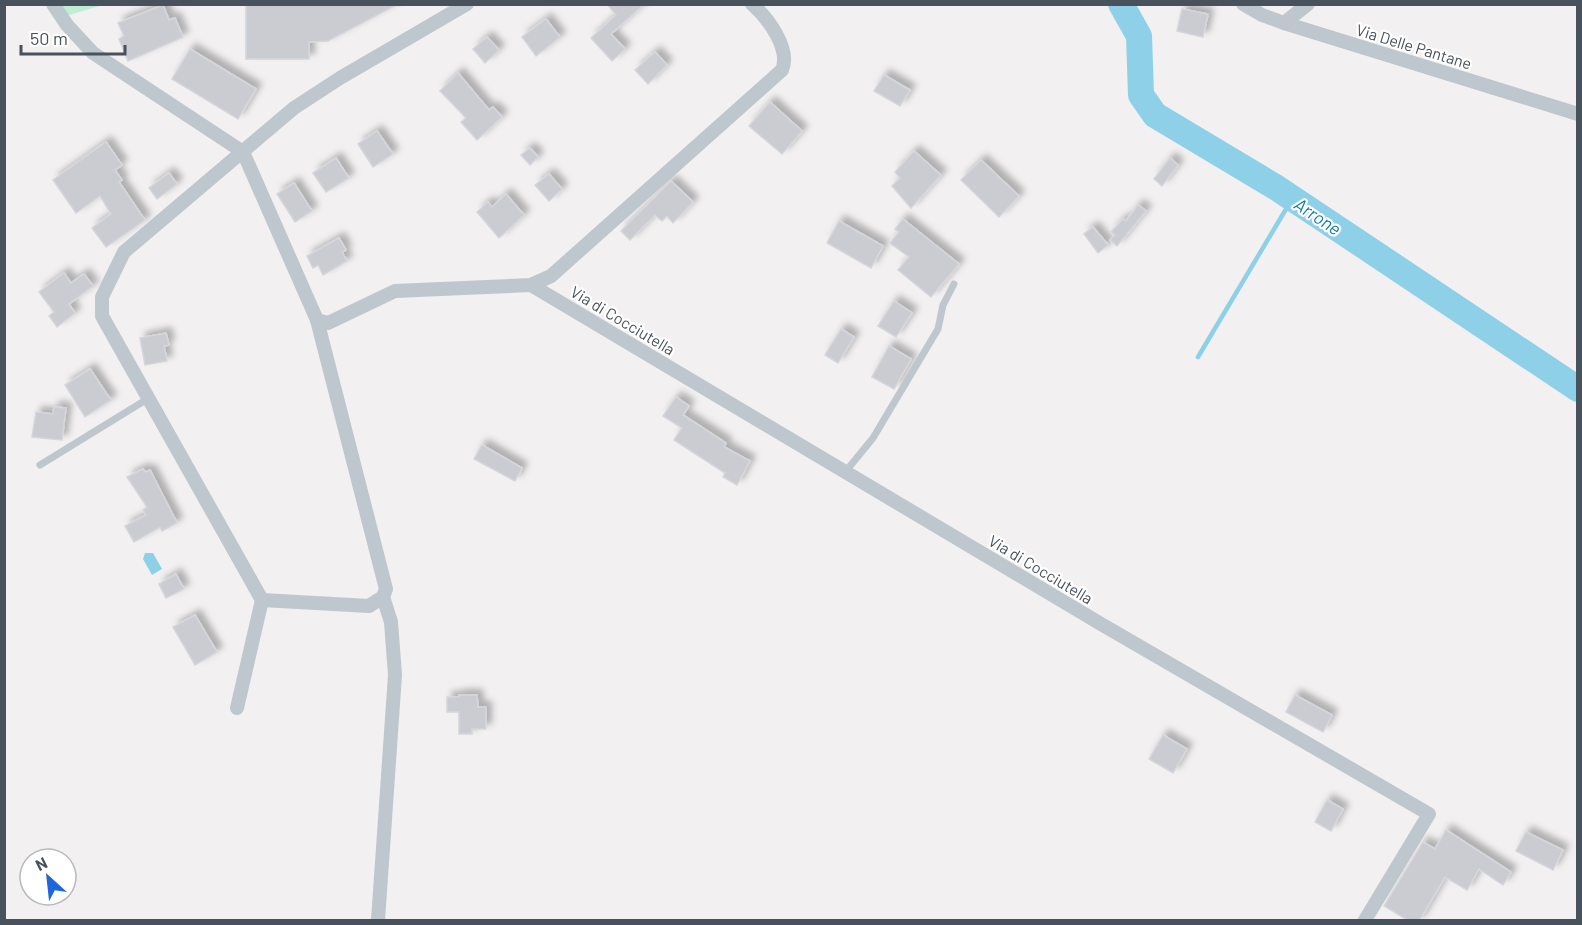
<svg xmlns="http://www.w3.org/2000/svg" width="1582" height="925" viewBox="0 0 1582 925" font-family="Barlow,sans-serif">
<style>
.green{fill:#c0eed5}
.water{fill:#8fd0e9}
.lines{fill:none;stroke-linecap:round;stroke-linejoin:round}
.stream{stroke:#8fd0e9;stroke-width:4.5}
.river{stroke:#8fd0e9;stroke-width:26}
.building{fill:#caccd2;stroke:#d4d6db;stroke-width:1.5;filter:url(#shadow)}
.service{stroke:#bec6ce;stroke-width:7}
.minor{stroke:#bec6ce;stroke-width:14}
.labels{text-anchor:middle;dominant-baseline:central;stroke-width:4.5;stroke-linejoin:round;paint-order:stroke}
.street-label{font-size:16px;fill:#48525c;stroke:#fff}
.water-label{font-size:18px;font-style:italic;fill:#127da6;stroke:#fff}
</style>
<defs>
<filter id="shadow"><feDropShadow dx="5.5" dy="-5.5" stdDeviation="3" flood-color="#0004"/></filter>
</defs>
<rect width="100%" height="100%" fill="#f2f0f0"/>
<polygon class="green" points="58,5 103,5 66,16"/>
<polygon class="water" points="145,553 153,553 162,569 152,575 143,559"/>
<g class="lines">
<polyline class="stream" points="1198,357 1292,199"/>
<polyline class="river" points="1121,4 1139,36 1141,95 1155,115 1277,188 1578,389"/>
</g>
<g class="building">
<polygon points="246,4 398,4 328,41 309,42 309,59 246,59"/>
<polygon points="607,4 644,4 611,34 625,49 612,61 591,38 616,15"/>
<polygon points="163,5 169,20 175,18 183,37 128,61 119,39 124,36 118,23"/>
<polygon points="1182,9 1208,14 1203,37 1177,31"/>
<polygon points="546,19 560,37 536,56 522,37"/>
<polygon points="487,37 499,50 485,63 473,49"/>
<polygon points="190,49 256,89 238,119 172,79"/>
<polygon points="655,52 667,65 648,84 635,70"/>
<polygon points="458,73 489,110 493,107 502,117 477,140 461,122 466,118 440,91"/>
<polygon points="884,75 910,90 900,106 874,91"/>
<polygon points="770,102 802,131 782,154 749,126"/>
<polygon points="377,131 393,154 373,167 358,144"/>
<polygon points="106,142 122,165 115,170 122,180 119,182 145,220 106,247 92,228 111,214 100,196 76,213 53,180"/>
<polygon points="530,148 538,157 530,165 521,155"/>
<polygon points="914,151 941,175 911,208 892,186 900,178 895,172"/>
<polygon points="336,158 349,178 326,192 313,173"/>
<polygon points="1170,158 1178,165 1162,186 1154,179"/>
<polygon points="981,160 1019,196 999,217 961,180"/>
<polygon points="169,173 177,184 157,199 149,188"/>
<polygon points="549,174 562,189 549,201 535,185"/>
<polygon points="671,181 693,202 673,223 667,216 662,221 655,215 630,240 621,231"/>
<polygon points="294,183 312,211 295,222 277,194"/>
<polygon points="506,194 524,215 499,238 477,212 488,202 492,207"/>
<polygon points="1138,205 1146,211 1117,246 1110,240 1115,235 1111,232 1123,219 1126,221"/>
<polygon points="903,219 959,264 931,297 898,270 909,257 890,243 899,232 895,229"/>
<polygon points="839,221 883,246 871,268 827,243"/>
<polygon points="1093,227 1108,245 1098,253 1084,234"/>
<polygon points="339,238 346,250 342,252 347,261 323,275 318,265 313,268 307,256"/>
<polygon points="64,273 71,283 84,274 93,286 69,304 75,313 57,327 49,316 54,312 39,292"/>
<polygon points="894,301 912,313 896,337 878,326"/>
<polygon points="841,329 854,337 838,363 825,355"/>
<polygon points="166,333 169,345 164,346 167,361 145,365 140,338"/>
<polygon points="889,346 911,359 894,389 872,377"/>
<polygon points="90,369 111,400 85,417 65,385"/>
<polygon points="676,397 689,406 683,415 726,443 724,447 750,461 737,485 723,477 725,473 674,440 682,428 663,416"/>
<polygon points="54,407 66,408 62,440 32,437 36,412 53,414"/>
<polygon points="482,445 522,468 515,481 474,459"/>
<polygon points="143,469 145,472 150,470 177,523 162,531 160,527 134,542 125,526 146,515 143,510 147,507 127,477"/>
<polygon points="176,574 184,589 166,598 159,584"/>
<polygon points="195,615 217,652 195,665 173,627"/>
<polygon points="459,695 477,695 478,707 486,707 486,729 472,729 472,734 459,734 459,712 447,712 447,697 459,697"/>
<polygon points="1295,695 1332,715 1323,732 1286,712"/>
<polygon points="1163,735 1187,749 1173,773 1149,759"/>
<polygon points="1327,800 1343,809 1331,831 1315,822"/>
<polygon points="1446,830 1511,872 1503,885 1479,869 1467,890 1445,877 1419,921 1409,921 1384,906 1423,842 1435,849"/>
<polygon points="1526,832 1563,850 1553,870 1516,851"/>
</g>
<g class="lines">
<g class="service">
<polyline points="40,465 149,398"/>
<polyline points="846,471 873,438 938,329 943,305 954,284"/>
</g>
<g class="minor">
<path d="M53,4L67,25L93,53L243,152L317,320L328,323L395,291L531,285L551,276L782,70C791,49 768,18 752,4"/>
<polyline points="1243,4 1262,15 1284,23 1578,114"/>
<polyline points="1284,23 1308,4"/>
<polyline points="531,285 1101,624 1429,814 1365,920"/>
<polyline points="262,600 369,606 383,597 386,589 317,320"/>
<polyline points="237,708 262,600 102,316 102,297 124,252 294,108 340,78 467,4"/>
<polyline points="378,920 395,675 391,622 383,597"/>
</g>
</g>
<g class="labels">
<g class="street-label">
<text transform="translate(1414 46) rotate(17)">Via Delle Pantane</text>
<text transform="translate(623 320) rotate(31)">Via di Cocciutella</text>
<text transform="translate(1041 569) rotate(31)">Via di Cocciutella</text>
</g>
<g class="water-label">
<text transform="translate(1318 216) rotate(34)">Arrone</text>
</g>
</g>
<rect width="1582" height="925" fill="none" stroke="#48525c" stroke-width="12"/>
<g transform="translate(48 877) rotate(333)"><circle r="28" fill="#ffffff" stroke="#b6babe" stroke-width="1.5"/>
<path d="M0-4.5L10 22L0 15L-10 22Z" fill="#2066db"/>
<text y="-9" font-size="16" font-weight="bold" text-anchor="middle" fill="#48525c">N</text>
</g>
<path d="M21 45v9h104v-9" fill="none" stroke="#48525c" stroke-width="3"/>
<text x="30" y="45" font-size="18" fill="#48525c" stroke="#ffffff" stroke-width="4.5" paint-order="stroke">50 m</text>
</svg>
